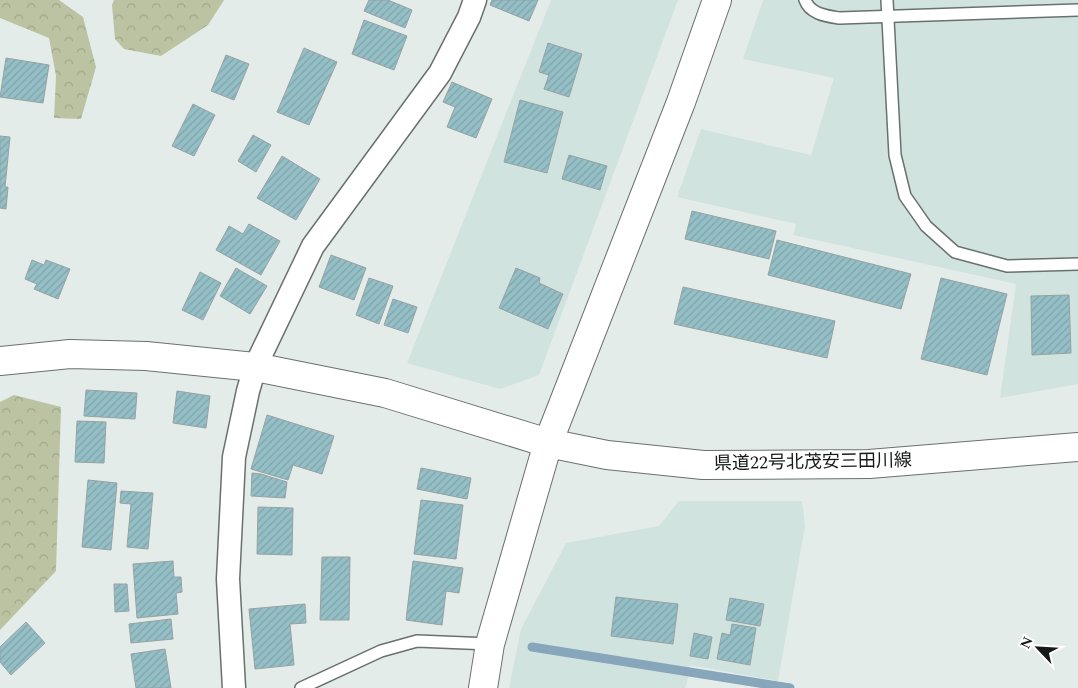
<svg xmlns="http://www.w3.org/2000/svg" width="1078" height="688" viewBox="0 0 1078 688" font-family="Spectral,'Noto Sans JP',serif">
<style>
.built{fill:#d1e3de}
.forest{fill:url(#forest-crowns)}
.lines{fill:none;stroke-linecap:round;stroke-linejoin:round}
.stream{stroke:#87a6bb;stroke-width:9}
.building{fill:url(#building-hatch);stroke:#98a1a2}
.service-casing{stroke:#69716f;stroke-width:14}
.minor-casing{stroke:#69716f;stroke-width:25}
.tertiary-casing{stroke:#69716f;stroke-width:30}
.primary-casing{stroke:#69716f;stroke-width:30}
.service{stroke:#fff;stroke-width:11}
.minor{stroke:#fff;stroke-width:22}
.tertiary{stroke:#fff;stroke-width:28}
.primary{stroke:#fff;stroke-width:28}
.labels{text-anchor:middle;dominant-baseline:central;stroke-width:4;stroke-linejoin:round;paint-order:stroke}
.street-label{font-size:18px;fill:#151918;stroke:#fff}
</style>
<defs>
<pattern id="forest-crowns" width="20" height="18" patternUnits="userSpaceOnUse" patternTransform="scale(1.25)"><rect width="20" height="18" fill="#bbc3a2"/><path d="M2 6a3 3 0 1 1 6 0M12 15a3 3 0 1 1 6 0" fill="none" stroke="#a0a78b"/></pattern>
<pattern id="building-hatch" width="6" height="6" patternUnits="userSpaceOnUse" patternTransform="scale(1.25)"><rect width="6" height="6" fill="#94bfc6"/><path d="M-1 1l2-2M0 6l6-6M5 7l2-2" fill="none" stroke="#7fa4a9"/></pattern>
</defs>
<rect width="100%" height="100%" fill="#e4ecea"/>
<g class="built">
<polygon points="551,0 678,0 539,375 500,389 407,363"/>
<polygon points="763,0 1078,0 1078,384 1000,398 1016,284 793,235 796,224 677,197 701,129 811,155 834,78 743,59"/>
<polygon points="679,501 802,501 805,526 778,681 690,665 687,683 685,688 509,688 521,629 566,543 659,526"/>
</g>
<g class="forest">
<polygon points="0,0 59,0 83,17 96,67 81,119 54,118 56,76 49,38 0,18"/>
<polygon points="114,0 224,0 208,25 161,56 124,49 115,39 112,5"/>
<polygon points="14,395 61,407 56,571 0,630 0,402"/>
</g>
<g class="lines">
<polyline class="stream" points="532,647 790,688"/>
</g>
<g class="building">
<polygon points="369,0 388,0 412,10 405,28 364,11"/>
<polygon points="492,0 538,0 529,21 490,5"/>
<polygon points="364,20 407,36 394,70 352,54"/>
<polygon points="548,43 582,54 569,97 544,89 549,75 539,72"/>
<polygon points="304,48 337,62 309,125 277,112"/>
<polygon points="226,55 249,64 234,100 211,91"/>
<polygon points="6,58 49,65 43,103 0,97"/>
<polygon points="452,82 492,99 476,138 447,127 455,107 443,102"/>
<polygon points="520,100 563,112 547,173 504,162"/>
<polygon points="193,104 215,115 194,156 172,146"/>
<polygon points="253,135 271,145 256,172 238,161"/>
<polygon points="0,136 10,137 5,187 8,187 6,209 0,208"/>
<polygon points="569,155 607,166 600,190 562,179"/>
<polygon points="282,156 320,179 296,220 257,198"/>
<polygon points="692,211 776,231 769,259 685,239"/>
<polygon points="249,224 280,241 261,275 216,250 229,226 243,234"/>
<polygon points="777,240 911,274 901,309 768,275"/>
<polygon points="331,255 366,268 354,300 319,287"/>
<polygon points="32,260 44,265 46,260 70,269 58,299 34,289 37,284 25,279"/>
<polygon points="236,268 267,286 250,314 220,296"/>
<polygon points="516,268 540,278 539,283 563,294 548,329 499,308"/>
<polygon points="200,272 221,283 203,320 182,310"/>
<polygon points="369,278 393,286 379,324 356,315"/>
<polygon points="941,278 1007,294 987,375 921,359"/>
<polygon points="683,287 835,321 827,358 674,324"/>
<polygon points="1069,295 1071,353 1032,355 1031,296"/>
<polygon points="393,299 417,307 408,333 384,325"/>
<polygon points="86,390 137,393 135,419 84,416"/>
<polygon points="177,391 210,396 206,428 173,423"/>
<polygon points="267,415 334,436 322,474 293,465 288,480 251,469"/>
<polygon points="77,421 106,422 104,463 75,462"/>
<polygon points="421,468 471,478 467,499 417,489"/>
<polygon points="252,473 261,474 287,482 285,498 251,496"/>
<polygon points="88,480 117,483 111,550 82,547"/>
<polygon points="121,491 153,493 148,549 127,547 131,504 120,503"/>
<polygon points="421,500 463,505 456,559 414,554"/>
<polygon points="258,507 293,508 292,555 257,554"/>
<polygon points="322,557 350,557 349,620 320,620"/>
<polygon points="173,561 174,577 181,577 182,592 176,593 178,614 137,618 133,564"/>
<polygon points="413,561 463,568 459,593 446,591 442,625 406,620"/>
<polygon points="114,584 127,584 129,611 115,612"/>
<polygon points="616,597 678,604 673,644 611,636"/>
<polygon points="730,598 764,604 760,626 726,620"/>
<polygon points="305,604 306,623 290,624 294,665 255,669 249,609"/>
<polygon points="171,619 173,639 131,643 129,624"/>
<polygon points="26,622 45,643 11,675 0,662 0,647"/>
<polygon points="732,624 756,628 750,665 717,659 722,633 730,635"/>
<polygon points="694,633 712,637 708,659 690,656"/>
<polygon points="165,649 171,688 136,688 131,654"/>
</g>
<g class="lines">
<defs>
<g id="service">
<path d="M805,0C810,14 826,16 839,18L1078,10"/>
<polyline points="887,0 895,155 905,196 926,226 955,252 1007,266 1078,264"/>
<polyline points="301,688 381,651 417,641 490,644"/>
</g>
<polyline id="minor" points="234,688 228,579 234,457 248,391 255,367 313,246 440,73 469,17 475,0"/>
<polyline id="tertiary" points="0,361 70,354 146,356 255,367 385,393 548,443 681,102 717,0"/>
<polyline id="primary" points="483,688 490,644 548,443 607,455 703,465 869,464 1078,447"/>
</defs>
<use href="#service" class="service-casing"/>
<use href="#minor" class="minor-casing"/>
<use href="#tertiary" class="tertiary-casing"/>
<use href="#primary" class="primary-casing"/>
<use href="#service" class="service"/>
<use href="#minor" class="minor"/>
<use href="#tertiary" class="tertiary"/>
<use href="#primary" class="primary"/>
</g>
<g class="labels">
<g class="street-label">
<text transform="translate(813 462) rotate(-1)">県道22号北茂安三田川線</text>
</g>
</g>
<g transform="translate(1038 648) rotate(295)" stroke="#ffffff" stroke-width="4" paint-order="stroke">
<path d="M0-4L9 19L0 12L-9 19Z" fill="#151918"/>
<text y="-8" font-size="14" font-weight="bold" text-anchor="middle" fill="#151918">N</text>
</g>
</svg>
